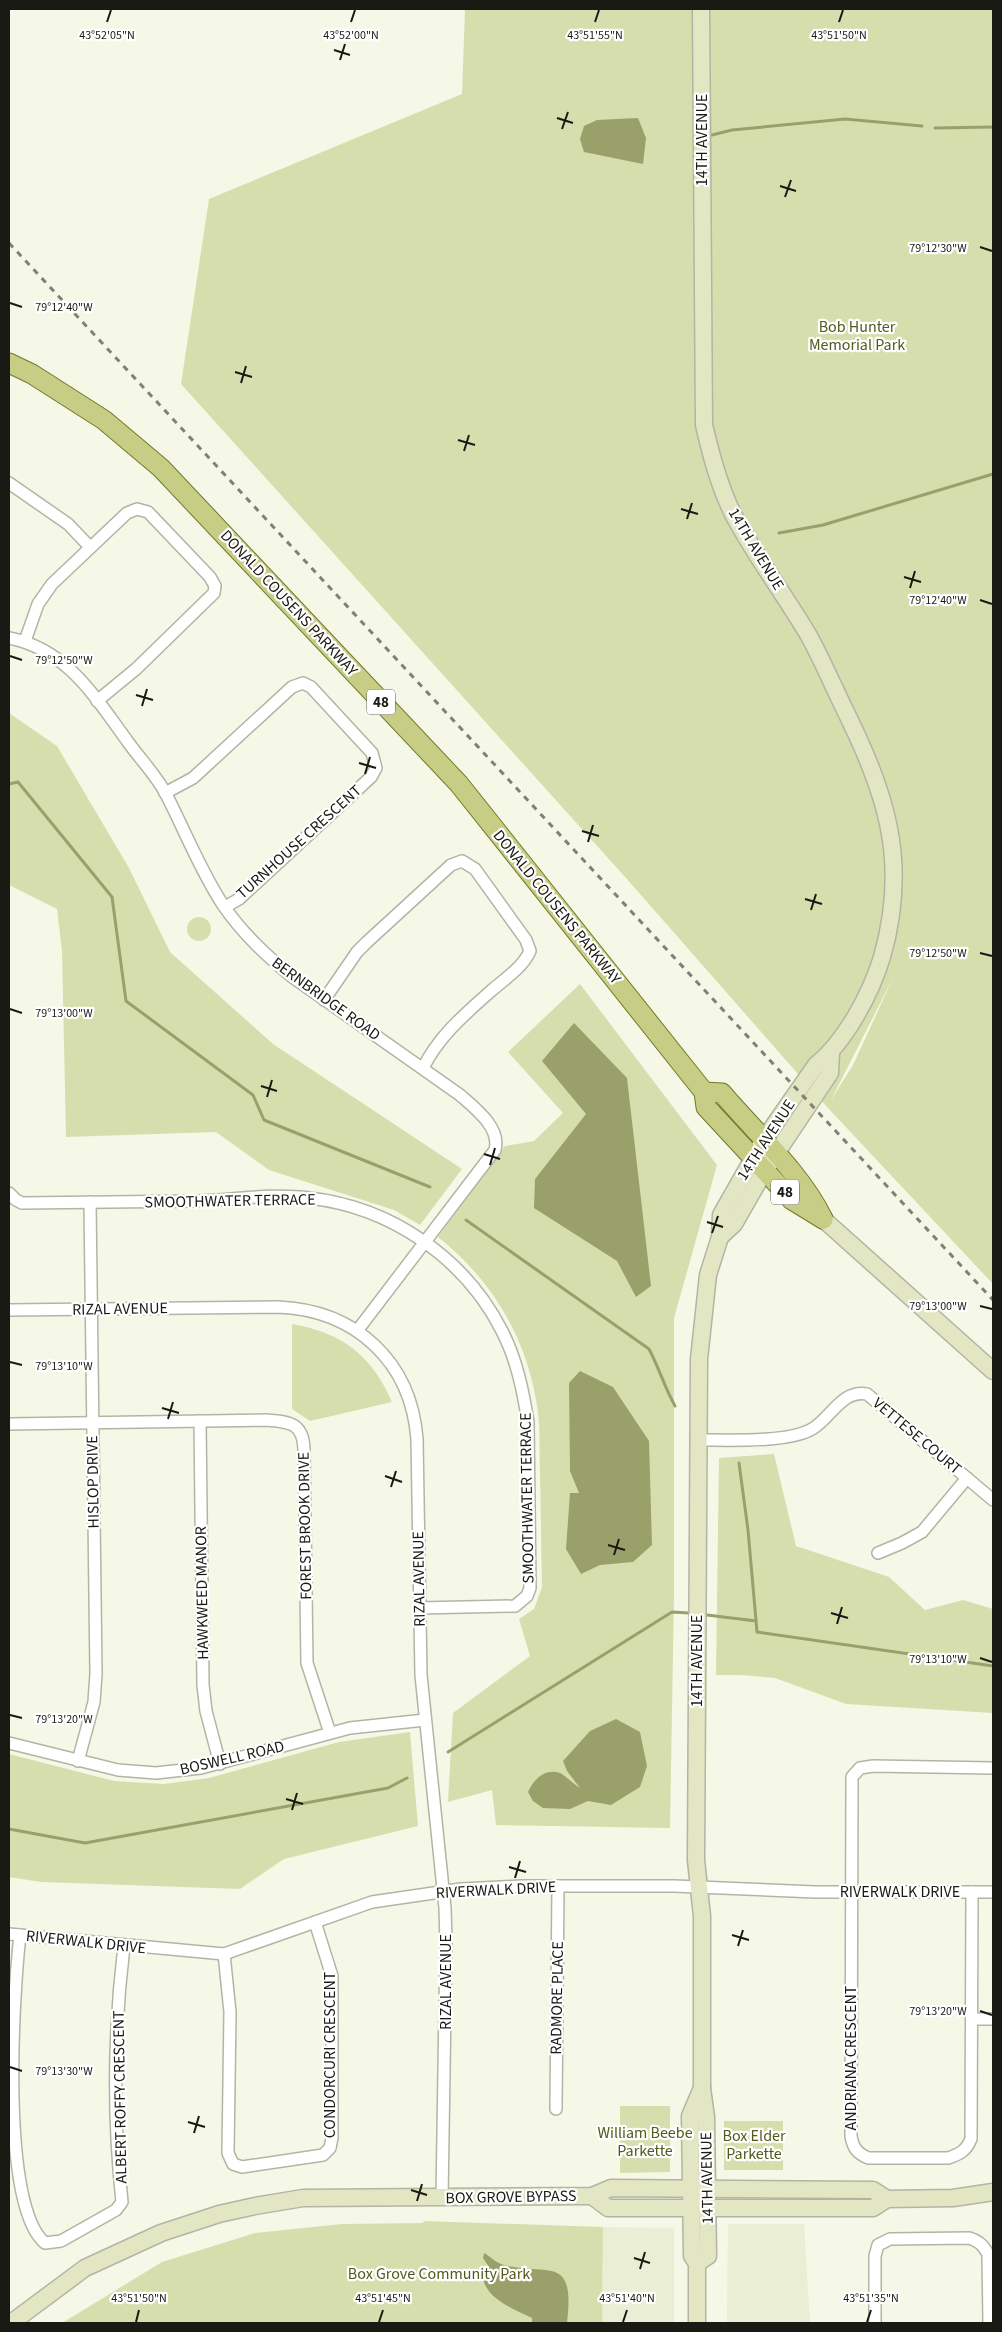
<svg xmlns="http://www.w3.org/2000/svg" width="1002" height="2332" viewBox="0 0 1002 2332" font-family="'Source Sans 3',sans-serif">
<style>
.built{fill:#eaeed4}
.green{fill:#d7deae;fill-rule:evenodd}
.water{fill:#9aa06a}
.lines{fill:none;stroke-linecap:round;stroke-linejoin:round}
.stream{stroke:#9aa06a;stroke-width:3}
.street-casing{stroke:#b2b5a4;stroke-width:14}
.secondary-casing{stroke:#b2b5a4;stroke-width:19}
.primary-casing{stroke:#73792a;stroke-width:21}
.street{stroke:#fff;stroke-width:11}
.secondary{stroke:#e3e6c3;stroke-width:16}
.primary{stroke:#c8cd86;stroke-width:19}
.rail{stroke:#7f8175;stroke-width:3;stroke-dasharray:6 6;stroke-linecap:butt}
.ticks{fill:none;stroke:#191a13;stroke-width:2}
.labels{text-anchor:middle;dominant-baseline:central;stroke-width:4.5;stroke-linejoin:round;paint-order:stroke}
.shield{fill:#fff;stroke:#5e5f5a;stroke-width:1}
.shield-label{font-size:15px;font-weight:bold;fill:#191a13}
.street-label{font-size:16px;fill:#191a13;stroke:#fff}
.park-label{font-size:16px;fill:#555a1c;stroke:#fff}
.ticks-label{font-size:12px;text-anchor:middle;fill:#191a13;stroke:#fff;stroke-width:4.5;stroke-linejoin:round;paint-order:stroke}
</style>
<rect width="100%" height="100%" fill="#f5f8e6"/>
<g class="built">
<polygon points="728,2224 804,2224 810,2323 727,2323"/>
<polygon points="603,2227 674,2228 674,2323 602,2323"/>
</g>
<g class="green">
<path d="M465,9H993V1284L827,1107L626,878L181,384L209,199L462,94ZM893,978L853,1065L831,1100Z"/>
<polygon points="9,713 57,746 129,868 170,952 273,1044 462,1169 420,1225 394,1210 269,1170 216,1132 66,1137 62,951 57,909 9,885"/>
<circle cx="199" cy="929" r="12"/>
<path d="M580,984L717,1165L674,1318V1595L670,1828L496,1825L492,1790L448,1802L453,1713L530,1656L519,1619L534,1609L542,1587C541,1549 541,1511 540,1473C539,1449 541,1424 536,1400C525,1335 490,1278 438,1237L505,1146L534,1141L563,1113L508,1052Z"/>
<path d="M292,1324C343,1333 371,1355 392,1402L310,1421L292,1409Z"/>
<polygon points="774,1454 796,1546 889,1577 925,1610 963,1600 993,1609 993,1753 993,1713 846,1704 775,1678 741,1675 716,1675 719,1458"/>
<polygon points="410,1732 418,1826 284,1859 240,1889 41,1882 9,1877 9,1754 114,1781 164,1784 209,1778 339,1742"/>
<polygon points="620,2106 670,2106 670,2172 620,2173"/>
<rect x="724" y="2121" width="59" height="49"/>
<polygon points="424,2221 603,2227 602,2323 62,2323 162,2262 255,2233 342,2224 423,2223"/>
</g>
<g class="water">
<polygon points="638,118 646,138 643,164 584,152 580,139 584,126 597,120"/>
<polygon points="574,1023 627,1078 651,1286 636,1297 617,1261 534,1208 535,1179 586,1114 542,1061"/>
<polygon points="580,1371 613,1387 649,1441 652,1545 633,1562 600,1565 581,1574 566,1549 570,1493 579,1493 570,1471 569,1383"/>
<path d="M616,1719L640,1732L647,1766L640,1787L611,1805L588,1801L570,1809L543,1808L533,1801L528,1792C533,1780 545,1768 560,1773C566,1776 573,1784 580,1788L567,1771L563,1761L590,1731Z"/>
<path d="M484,2253C491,2257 496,2263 504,2265C550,2276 575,2254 567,2323H532V2318C514,2309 488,2300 483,2279L488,2273L489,2267L483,2258Z"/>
</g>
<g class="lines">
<g class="stream">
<polyline points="935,128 993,127"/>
<polyline points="712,135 732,130 845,119 922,126"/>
<polyline points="779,533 823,525 993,474"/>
<polyline points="9,784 18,782 112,897 126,1001 253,1095 264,1120 430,1187"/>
<path d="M466,1220L649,1349C659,1368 665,1388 675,1406"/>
<polyline points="739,1463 748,1530 757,1632 993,1666"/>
<polyline points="707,1615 756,1621"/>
<polyline points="448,1752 672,1612 689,1613"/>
<polyline points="9,1829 85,1843 388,1788 407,1778"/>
</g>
<defs>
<g id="street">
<polyline points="9,483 68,524 90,547"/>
<path d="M9,638C67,649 95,697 128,742C140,759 156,775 166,794C185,831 200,870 223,905C242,933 266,955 291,976L460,1095C476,1109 501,1128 495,1150L357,1331"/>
<polyline points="25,641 38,604 52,584 127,513 137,509 148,512 210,577 215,586 214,593 136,669 97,701"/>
<polyline points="165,793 193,778 292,687 303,683 311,687 372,753 376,768 371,777 239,899 225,907"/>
<path d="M324,1000L357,952L367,942L451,865L462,861L475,869L526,940L530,951C523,967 505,979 492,990C465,1014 439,1036 423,1068"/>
<path d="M9,1193L16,1200L22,1203C80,1202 138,1202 196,1201C233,1200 272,1193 309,1198C391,1207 465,1258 502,1331C517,1360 523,1391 528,1422L530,1588L527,1596L515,1606L419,1608"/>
<path d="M9,1310L278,1307C355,1310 411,1361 417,1439L421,1675L445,1908L446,1943L442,2198"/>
<polyline points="200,1421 203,1685 206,1711 220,1764"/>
<path d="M9,1424L266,1420C289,1422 303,1422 304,1449L307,1663L330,1733"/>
<path d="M698,1440C727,1440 788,1443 812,1429C831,1418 842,1389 867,1394L993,1500"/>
<polyline points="878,1553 902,1543 922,1532 967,1478"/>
<polyline points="9,1743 118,1770 156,1773 201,1768 350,1728 425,1720"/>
<polyline points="78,1761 94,1702 96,1674 90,1202"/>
<path d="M972,1892L971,2139C966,2151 960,2154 948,2158H868C857,2153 853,2148 851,2136L852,1777L860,1768L873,1766L993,1768"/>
<polyline points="9,1934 224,1954 372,1902 461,1889 521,1886 674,1886 815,1892 993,1892"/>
<path d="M20,1935C13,1997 0,2206 45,2243L61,2241L116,2210L122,2202C113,2119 114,2028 124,1946"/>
<polyline points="224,1954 230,2012 228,2153 233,2164 242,2167 323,2155 330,2148 332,2138 332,1976 315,1922"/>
<polyline points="972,2019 993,2019"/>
<polyline points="556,2109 558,1886"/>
<path d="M875,2323V2256L878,2245L890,2239L969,2238C979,2241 983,2245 988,2254L989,2323"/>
</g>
<g id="secondary">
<polyline points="823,1219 993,1371"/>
<polyline points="720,1237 734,1224 765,1170 830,1073 831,1053"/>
<polyline points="592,2196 608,2208 873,2208 887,2199 953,2198 993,2192"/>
<path d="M697,2263L708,2256L706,2117L702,2088V1916L696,1860L699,1359L708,1275L720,1237L721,1215L763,1141L816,1065C846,1041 871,993 882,957C910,859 885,791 842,704C831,681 821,658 809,636C785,595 755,556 733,514C719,486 711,455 704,425L701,9"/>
<polyline points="11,2323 85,2268 161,2233 219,2214 255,2206 303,2198 592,2196 611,2188 873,2190 887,2199"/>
<polyline points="697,2323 697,2263 692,2256 690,2116 702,2088"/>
</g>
<g id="primary">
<polyline points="9,363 32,374 104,420 161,468 459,784 704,1092 706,1107 792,1200 823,1219"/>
<path d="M704,1092L722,1093C754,1131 802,1174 823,1219"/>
</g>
</defs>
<use href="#street" class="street-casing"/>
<use href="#secondary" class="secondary-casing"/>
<use href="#primary" class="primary-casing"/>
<use href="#street" class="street"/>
<use href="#secondary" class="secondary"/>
<use href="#primary" class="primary"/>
<polyline class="rail" points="9,243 993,1300"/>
</g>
<path class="ticks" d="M107,22L111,10M351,22L355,10M595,22L599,10M839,22L843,10M334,50L350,55M340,60L345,44M557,118L573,123M562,129L568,112M780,186L796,191M785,197L791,180M980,247L992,251M10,303L22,307M235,372L252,377M241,383L246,366M458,440L475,445M464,451L469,435M681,509L698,514M687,519L692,503M904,577L921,582M910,588L915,571M980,600L992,604M10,656L22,660M136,695L153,700M142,706L147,689M359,763L376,768M365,774L370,757M582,831L599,836M588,842L593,825M805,899L822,904M811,910L816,894M980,953L992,956M10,1009L22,1013M261,1086L277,1091M267,1097L272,1080M484,1154L500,1159M490,1165L495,1148M707,1222L723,1227M712,1233L718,1216M980,1306L992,1309M10,1362L22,1365M162,1408L179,1413M168,1419L173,1402M385,1476L402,1482M391,1487L396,1471M608,1545L625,1550M614,1555L619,1539M831,1613L848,1618M837,1624L842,1607M980,1658L992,1662M10,1715L22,1718M286,1799L303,1804M292,1810L297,1793M509,1867L526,1872M515,1878L520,1861M732,1935L749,1940M738,1946L743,1930M980,2011L992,2015M10,2067L22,2071M188,2122L205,2127M194,2133L199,2116M411,2190L427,2195M417,2201L422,2184M634,2258L650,2263M640,2269L645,2252M136,2322L139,2310M379,2322L383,2310M623,2322L627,2310M867,2322L871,2310"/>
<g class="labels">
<g class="shield">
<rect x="367" y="689.5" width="28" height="25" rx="4"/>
<rect x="771" y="1179.5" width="28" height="25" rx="4"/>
</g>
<g class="shield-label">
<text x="381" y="702">48</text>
<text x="785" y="1192">48</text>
</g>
<g class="street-label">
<text transform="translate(702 140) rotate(-90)">14TH AVENUE</text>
<text transform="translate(756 549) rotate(59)">14TH AVENUE</text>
<text transform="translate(289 603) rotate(47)">DONALD COUSENS PARKWAY</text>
<text transform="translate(299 842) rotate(-42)">TURNHOUSE CRESCENT</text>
<text transform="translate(557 907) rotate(51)">DONALD COUSENS PARKWAY</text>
<text transform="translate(326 999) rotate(36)">BERNBRIDGE ROAD</text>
<text transform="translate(766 1140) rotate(-57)">14TH AVENUE</text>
<text transform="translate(230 1201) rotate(-1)">SMOOTHWATER TERRACE</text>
<text transform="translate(120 1309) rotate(-1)">RIZAL AVENUE</text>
<text transform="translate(917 1436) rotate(40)">VETTESE COURT</text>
<text transform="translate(93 1482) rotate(-91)">HISLOP DRIVE</text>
<text transform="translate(527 1498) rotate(-91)">SMOOTHWATER TERRACE</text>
<text transform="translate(305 1526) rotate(-91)">FOREST BROOK DRIVE</text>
<text transform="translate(419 1579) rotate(-91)">RIZAL AVENUE</text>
<text transform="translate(202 1593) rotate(-91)">HAWKWEED MANOR</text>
<text transform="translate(697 1661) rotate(-90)">14TH AVENUE</text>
<text transform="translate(232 1758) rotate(-13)">BOSWELL ROAD</text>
<text transform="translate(496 1890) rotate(-3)">RIVERWALK DRIVE</text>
<text x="900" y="1892">RIVERWALK DRIVE</text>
<text transform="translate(86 1942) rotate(6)">RIVERWALK DRIVE</text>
<text transform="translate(446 1982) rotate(-90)">RIZAL AVENUE</text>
<text transform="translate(557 1998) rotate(-89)">RADMORE PLACE</text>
<text transform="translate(330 2055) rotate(-90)">CONDORCURI CRESCENT</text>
<text transform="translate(851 2058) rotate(-90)">ANDRIANA CRESCENT</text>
<text transform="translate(120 2097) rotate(-91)">ALBERT ROFFY CRESCENT</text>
<text transform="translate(707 2178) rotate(-91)">14TH AVENUE</text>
<text transform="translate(511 2197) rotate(-1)">BOX GROVE BYPASS</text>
</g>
<g class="park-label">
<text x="857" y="327">Bob Hunter<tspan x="857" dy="18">Memorial Park</tspan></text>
<text x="645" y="2133">William Beebe<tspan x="645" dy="18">Parkette</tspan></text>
<text x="754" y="2136">Box Elder<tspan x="754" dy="18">Parkette</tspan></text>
<text x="439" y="2274">Box Grove Community Park</text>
</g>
</g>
<g class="ticks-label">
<text x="107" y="39">43°52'05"N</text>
<text x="351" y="39">43°52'00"N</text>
<text x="595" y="39">43°51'55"N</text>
<text x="839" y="39">43°51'50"N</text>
<text x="938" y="252">79°12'30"W</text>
<text x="64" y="311">79°12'40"W</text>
<text x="938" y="604">79°12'40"W</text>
<text x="64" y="664">79°12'50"W</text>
<text x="938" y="957">79°12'50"W</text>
<text x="64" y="1017">79°13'00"W</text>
<text x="938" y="1310">79°13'00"W</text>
<text x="64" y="1370">79°13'10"W</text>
<text x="938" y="1663">79°13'10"W</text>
<text x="64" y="1723">79°13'20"W</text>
<text x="938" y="2015">79°13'20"W</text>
<text x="64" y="2075">79°13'30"W</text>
<text x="139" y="2302">43°51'50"N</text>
<text x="383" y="2302">43°51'45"N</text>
<text x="627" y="2302">43°51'40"N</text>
<text x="871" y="2302">43°51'35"N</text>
</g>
<rect width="1002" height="2332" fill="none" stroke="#191a13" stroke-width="20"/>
</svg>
